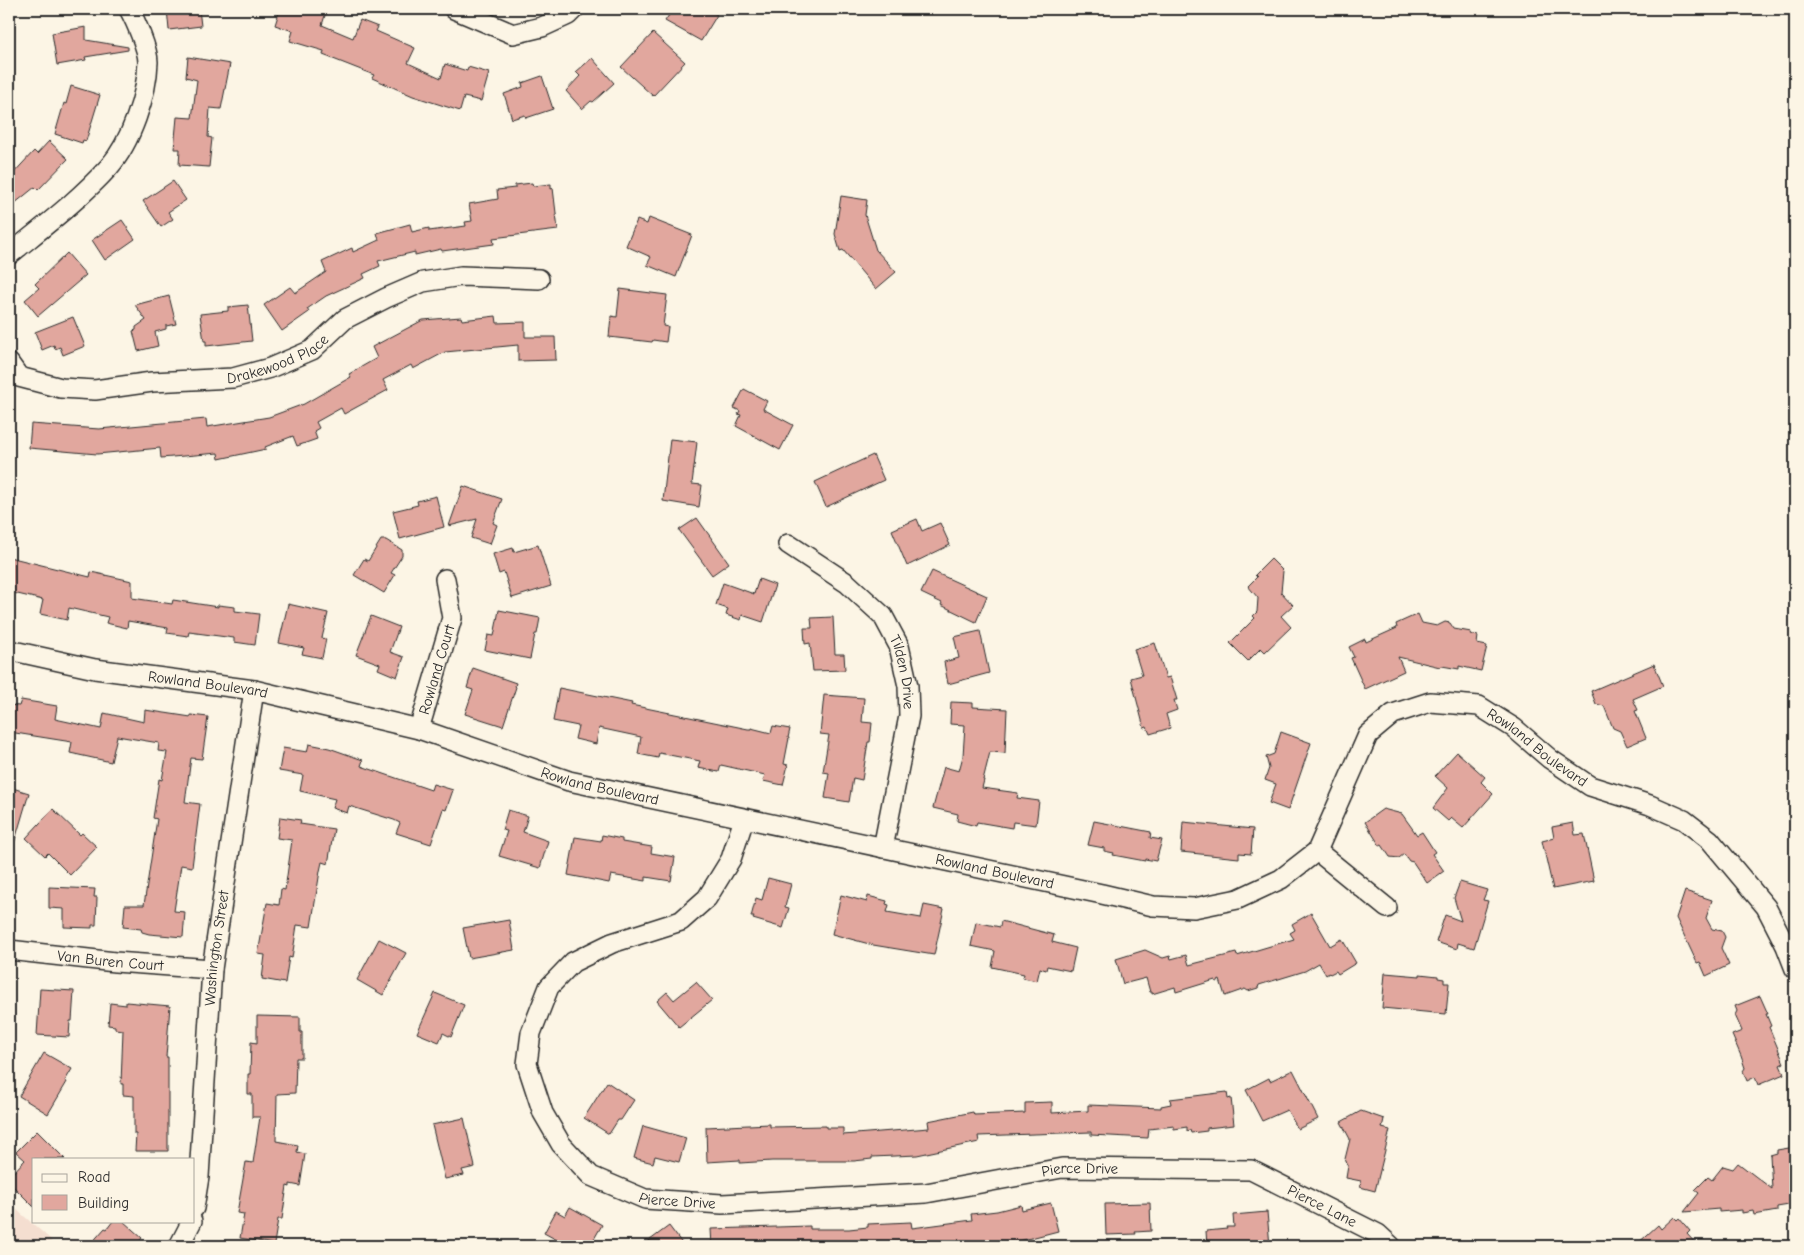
<svg xmlns="http://www.w3.org/2000/svg" width="1804" height="1255" viewBox="0 0 1804 1255" font-family="'Comic Neue',sans-serif">
<style>
.built{fill:#f4ded0}
.building{fill:#e1a79e;stroke:#2b2b2b}
.lines{fill:none;stroke-linecap:round;stroke-linejoin:round}
.minor-casing{stroke:#2b2b2b;stroke-width:22}
.minor{stroke:#fcf5e5;stroke-width:19}
.labels{text-anchor:middle;dominant-baseline:central;stroke-width:4;stroke-linejoin:round;paint-order:stroke}
.street-label{font-size:15px;fill:#2b2b2b;stroke:#fcf5e5}
</style>
<rect width="100%" height="100%" fill="#fcf5e5"/>
<filter id="ink" filterUnits="userSpaceOnUse"><feTurbulence type="fractalNoise" baseFrequency=".02" numOctaves="2"/><feDisplacementMap in="SourceGraphic" scale="10" xChannelSelector="R" yChannelSelector="G"/><feConvolveMatrix kernelMatrix="1 2 1 2 8 2 1 2 1" color-interpolation-filters="sRGB"/></filter>
<g filter="url(#ink)">
<polygon class="built" points="9,1203 49,1238 52,1240 46,1246 9,1246"/>
<g class="building">
<polygon points="167,9 199,9 201,26 169,30"/>
<polygon points="280,9 327,9 322,25 353,38 360,20 378,27 376,31 415,48 408,63 441,78 445,64 467,71 468,67 489,73 481,101 464,97 460,111 413,96 372,78 374,75 323,55 324,51 290,41 293,31 275,25"/>
<polygon points="673,9 708,9 717,15 701,41 665,21"/>
<polygon points="86,27 86,40 128,47 128,50 85,57 86,60 57,65 52,33"/>
<polygon points="653,33 685,62 653,96 621,67"/>
<polygon points="188,57 230,64 221,109 210,108 208,137 212,138 209,167 179,165 180,149 174,149 177,117 192,118 197,80 186,77"/>
<polygon points="592,58 614,83 593,102 591,101 582,109 566,91 580,76 576,72"/>
<polygon points="542,76 553,109 526,118 525,115 512,119 504,94 523,87 522,83"/>
<polygon points="71,86 100,95 86,141 83,140 82,143 55,134 64,103 66,104"/>
<polygon points="49,141 68,159 38,190 35,187 9,208 9,178 34,151 37,154"/>
<polygon points="173,181 186,200 168,212 173,219 161,227 143,201"/>
<polygon points="532,183 533,186 551,184 551,189 553,188 558,230 493,238 494,244 442,251 441,249 415,255 415,252 378,261 380,266 363,274 365,278 326,296 307,309 309,312 282,331 264,305 290,287 295,293 326,272 322,262 352,248 353,252 379,240 377,233 410,224 412,232 429,228 429,231 466,226 465,222 472,221 469,204 498,199 497,190 515,188 515,185"/>
<polygon points="841,196 867,200 865,215 876,250 896,272 876,289 843,250 840,251 835,234"/>
<polygon points="649,218 692,235 676,277 647,265 651,257 626,246 637,220 647,224"/>
<polygon points="122,220 135,239 105,260 92,240"/>
<polygon points="67,253 86,275 38,316 25,300 39,288 35,284"/>
<polygon points="620,289 667,295 663,326 668,327 666,342 653,340 652,342 609,337 611,316 617,317"/>
<polygon points="169,296 176,324 166,326 166,329 155,332 158,346 138,351 133,331 136,330 136,327 146,320 135,305"/>
<polygon points="248,305 252,341 206,346 206,341 204,341 200,314 228,311 228,307"/>
<polygon points="496,316 497,323 525,322 525,337 555,337 556,360 518,361 518,345 445,352 413,369 411,365 383,380 388,390 344,414 341,408 316,422 319,428 314,431 317,439 297,446 293,436 265,447 266,449 219,459 218,453 161,458 160,448 97,454 29,448 31,424 99,429 206,419 207,427 269,417 304,404 351,377 349,374 377,358 372,347 423,320 461,317 462,320"/>
<polygon points="73,317 85,346 63,355 60,347 55,349 54,345 42,350 35,332"/>
<polygon points="744,389 767,401 763,409 793,425 780,450 736,426 741,415 738,414 740,411 734,408"/>
<polygon points="670,439 697,442 692,484 702,485 699,507 663,501"/>
<polygon points="873,455 884,480 826,507 815,482"/>
<polygon points="463,486 502,499 493,523 497,525 490,544 471,538 477,519 449,526"/>
<polygon points="436,496 444,527 400,539 393,511 418,505 417,501"/>
<polygon points="697,518 729,563 712,575 679,530"/>
<polygon points="917,519 922,531 940,523 950,545 907,566 892,530"/>
<polygon points="381,540 386,540 402,550 402,556 391,573 395,575 384,593 354,575 364,559 368,561"/>
<polygon points="538,545 551,586 512,598 504,572 499,574 493,554 513,548 514,552"/>
<polygon points="9,557 90,577 91,572 132,581 132,598 172,604 173,600 218,607 218,605 235,607 235,611 259,614 255,645 234,642 234,638 189,632 188,636 167,633 168,628 128,621 127,628 106,623 108,617 69,608 67,620 40,614 43,600 9,592"/>
<polygon points="1271,559 1283,571 1281,592 1293,605 1281,616 1291,627 1265,652 1261,648 1248,661 1230,643 1255,618 1253,616 1257,612 1258,598 1248,586 1257,577 1255,575"/>
<polygon points="932,571 987,596 976,622 941,605 942,603 921,593"/>
<polygon points="759,579 775,585 763,622 742,615 741,620 726,615 728,609 716,605 723,583 754,594"/>
<polygon points="288,604 328,613 322,638 326,639 322,658 302,654 304,648 279,643"/>
<polygon points="499,610 540,618 537,634 535,634 530,659 485,650 488,635 494,636"/>
<polygon points="1418,614 1422,623 1437,626 1445,622 1450,623 1454,629 1471,632 1470,634 1478,636 1477,644 1487,646 1481,671 1459,666 1459,669 1442,666 1440,667 1398,657 1404,671 1365,689 1351,658 1354,657 1349,647 1365,639 1366,642 1397,628 1396,624"/>
<polygon points="371,616 399,627 390,652 404,657 397,677 378,669 380,664 356,655"/>
<polygon points="833,617 835,654 844,654 845,670 813,671 810,643 805,644 804,628 812,628 811,618"/>
<polygon points="980,631 989,673 948,684 944,662 959,658 954,637"/>
<polygon points="1155,643 1166,678 1170,677 1177,700 1174,700 1177,710 1166,714 1170,728 1150,734 1147,727 1144,728 1131,678 1142,675 1134,649"/>
<polygon points="1654,664 1663,686 1633,699 1638,710 1635,711 1646,738 1627,746 1620,731 1613,728 1604,706 1596,704 1591,691"/>
<polygon points="473,668 516,683 515,686 516,687 503,726 465,714 473,690 467,688"/>
<polygon points="559,688 632,703 631,705 748,729 751,729 751,728 771,733 773,726 790,729 788,738 789,738 784,764 788,765 783,785 763,781 765,775 721,765 719,772 698,768 700,761 659,753 658,758 638,754 641,737 599,728 596,744 575,739 578,726 553,721"/>
<polygon points="824,695 864,698 862,722 872,723 870,742 868,742 862,780 853,778 849,802 825,798 829,773 823,772 829,735 820,734"/>
<polygon points="21,700 57,706 55,719 101,729 104,713 144,722 145,710 191,717 191,715 208,717 202,759 191,758 185,802 200,804 192,867 181,865 174,911 185,912 183,937 149,934 142,932 141,929 123,927 125,905 144,905 157,819 153,818 159,779 162,780 167,752 158,751 159,743 117,736 111,762 70,753 72,742 9,732 9,705 19,706"/>
<polygon points="951,702 973,703 973,707 1007,709 1005,753 990,752 983,780 984,780 982,788 1018,793 1017,798 1039,801 1036,825 1013,822 1012,828 977,822 976,826 957,821 958,814 933,808 944,767 959,771 963,756 965,725 950,724"/>
<polygon points="1281,732 1311,743 1288,810 1269,803 1276,784 1265,780 1269,768 1266,757 1274,754"/>
<polygon points="309,744 329,748 363,760 361,766 431,790 433,784 453,790 446,810 443,809 431,844 396,833 400,823 394,820 349,806 347,813 332,808 335,799 300,791 303,775 279,771 283,748 307,752"/>
<polygon points="1457,752 1485,777 1481,782 1493,794 1463,828 1451,818 1448,821 1433,808 1448,788 1435,776"/>
<polygon points="9,787 29,793 13,847 9,847"/>
<polygon points="53,809 80,835 82,833 97,847 70,875 48,853 45,856 26,838"/>
<polygon points="1383,809 1402,814 1417,835 1422,832 1435,852 1432,854 1444,871 1427,883 1413,862 1409,861 1404,854 1399,858 1390,857 1382,845 1380,846 1365,822"/>
<polygon points="508,810 528,816 523,832 548,841 540,868 499,856 507,831 502,830"/>
<polygon points="280,817 301,820 300,824 334,829 328,864 322,862 320,871 311,927 297,925 292,958 289,957 285,983 262,979 265,955 258,954 267,903 279,905 281,889 285,890 292,840 277,838"/>
<polygon points="1094,821 1151,832 1150,838 1162,840 1156,861 1145,859 1145,861 1113,855 1114,853 1104,851 1104,848 1088,845"/>
<polygon points="1183,822 1253,829 1251,854 1239,853 1239,858 1181,852"/>
<polygon points="1573,823 1575,835 1584,834 1594,881 1553,889 1542,841 1554,838 1552,827"/>
<polygon points="602,835 622,839 622,842 652,847 651,853 675,857 671,881 646,877 646,881 611,875 609,883 568,875 575,837 601,841"/>
<polygon points="768,878 791,884 785,907 789,908 783,928 753,919 754,917 751,917 756,898 762,900"/>
<polygon points="1460,882 1487,890 1483,900 1488,901 1474,948 1458,943 1457,949 1436,942 1445,915 1461,921 1454,898"/>
<polygon points="49,887 95,889 94,897 97,897 96,925 92,925 92,928 64,927 64,909 49,908"/>
<polygon points="1685,891 1712,900 1706,918 1712,929 1722,931 1725,937 1721,948 1729,965 1706,976 1700,962 1697,963 1676,918"/>
<polygon points="841,895 867,902 868,896 887,901 886,904 889,905 887,912 921,918 924,905 944,909 934,955 873,945 832,934"/>
<polygon points="1311,913 1330,946 1342,939 1356,963 1338,974 1336,971 1330,974 1329,973 1326,975 1319,963 1305,971 1259,985 1258,988 1248,991 1245,989 1225,996 1220,980 1216,982 1215,980 1176,992 1175,987 1152,994 1152,992 1150,992 1146,978 1123,984 1116,959 1145,950 1163,958 1170,956 1171,959 1186,955 1189,965 1236,953 1237,956 1294,939 1290,933 1295,930 1292,924"/>
<polygon points="509,920 514,950 469,958 463,928"/>
<polygon points="1001,921 1054,935 1052,942 1076,948 1071,971 1047,966 1046,970 1040,968 1037,981 1023,978 1024,974 992,967 995,951 971,946 976,922 1000,927"/>
<polygon points="379,939 406,953 383,995 357,980"/>
<polygon points="1385,973 1420,976 1420,974 1438,976 1438,978 1444,979 1444,983 1449,983 1446,1014 1382,1008"/>
<polygon points="696,982 712,1000 679,1027 657,1001 667,992 674,1000"/>
<polygon points="40,989 74,991 72,1021 70,1021 69,1037 37,1035"/>
<polygon points="435,993 464,1005 451,1037 443,1033 439,1042 417,1033"/>
<polygon points="1760,996 1768,1014 1766,1014 1771,1026 1769,1027 1784,1063 1780,1065 1784,1074 1758,1085 1755,1077 1747,1081 1743,1071 1745,1068 1741,1056 1732,1035 1742,1031 1735,1015 1737,1011 1735,1006"/>
<polygon points="126,1002 170,1006 166,1057 168,1057 168,1151 135,1151 136,1134 134,1134 134,1096 123,1095 123,1084 121,1084 123,1030 115,1029 115,1026 108,1025 110,1003 126,1005"/>
<polygon points="257,1016 300,1017 300,1032 302,1032 302,1058 296,1058 295,1093 277,1094 276,1141 298,1145 297,1152 305,1154 300,1186 290,1184 290,1187 287,1186 282,1219 278,1219 274,1244 240,1238 244,1214 237,1213 246,1162 253,1163 260,1117 252,1117 252,1094 248,1094 248,1074 250,1074 251,1042 257,1043"/>
<polygon points="44,1053 72,1069 65,1081 67,1082 48,1114 19,1096"/>
<polygon points="1293,1070 1318,1119 1298,1129 1287,1110 1262,1121 1246,1090 1269,1078 1270,1081"/>
<polygon points="607,1082 634,1100 621,1120 618,1120 609,1134 584,1118"/>
<polygon points="1227,1092 1228,1099 1231,1098 1234,1125 1207,1128 1207,1131 1191,1133 1190,1130 1187,1131 1187,1127 1174,1129 1174,1126 1149,1129 1148,1138 1091,1135 1091,1132 978,1136 979,1142 917,1155 872,1157 872,1159 854,1161 772,1161 740,1163 740,1160 707,1162 706,1127 770,1124 770,1127 826,1126 826,1128 843,1128 843,1135 929,1128 928,1121 973,1112 974,1115 1025,1113 1025,1103 1052,1102 1052,1113 1088,1111 1088,1105 1161,1108 1161,1106 1171,1104 1170,1099"/>
<polygon points="1361,1111 1384,1119 1382,1128 1390,1130 1375,1191 1360,1187 1361,1181 1346,1178 1348,1166 1345,1159 1350,1139 1341,1122"/>
<polygon points="464,1118 475,1167 462,1170 464,1175 445,1179 432,1125"/>
<polygon points="643,1126 686,1138 679,1162 655,1156 653,1163 634,1158"/>
<polygon points="37,1131 65,1159 34,1159 34,1207 9,1182 9,1177 25,1160 16,1152"/>
<polygon points="1795,1147 1795,1204 1777,1207 1777,1211 1754,1215 1753,1211 1742,1213 1742,1210 1719,1212 1719,1209 1684,1212 1699,1193 1695,1190 1708,1177 1712,1180 1723,1166 1733,1169 1738,1163 1772,1189 1770,1155 1777,1153 1777,1150"/>
<polygon points="1051,1203 1058,1231 1000,1246 712,1246 711,1229 810,1226 810,1229 849,1229 868,1227 868,1224 911,1222 912,1228 972,1220 971,1214 997,1211 1021,1205 1022,1210"/>
<polygon points="1150,1203 1151,1231 1135,1232 1136,1234 1106,1235 1105,1204"/>
<polygon points="570,1207 602,1225 590,1246 568,1246 544,1233 556,1211 565,1216"/>
<polygon points="1267,1212 1270,1246 1207,1246 1206,1231 1227,1229 1226,1227 1234,1227 1233,1215"/>
<polygon points="1674,1217 1677,1220 1679,1218 1690,1231 1687,1234 1698,1246 1635,1246 1658,1225 1661,1229"/>
<polygon points="113,1221 123,1221 142,1238 135,1246 89,1246 105,1228 107,1229"/>
<polygon points="669,1226 684,1246 642,1246"/>
</g>
<g class="lines">
<defs>
<g id="minor">
<polyline points="454,9 513,34 542,27 568,15 574,9"/>
<path d="M9,255C43,227 79,200 109,167C131,142 147,95 148,62C148,49 135,20 129,9"/>
<path id="s1" d="M9,363L19,377L61,388L95,390L152,382L233,378L270,368L312,350L345,319L386,298L423,282L461,276L539,279"/>
<path id="s2" d="M788,544L847,583L883,616L899,646L908,686L909,716L883,848"/>
<path id="s3" d="M9,650L95,669L254,690L419,729L569,781L1102,894L1153,906L1194,908L1238,899L1281,879L1317,851L1368,735L1393,714L1430,702L1479,706L1514,728L1550,759L1590,786L1650,805L1684,820L1710,840L1766,907L1786,946L1795,969"/>
<path id="s4" d="M419,729L452,618L445,579"/>
<path id="s5" d="M744,819L731,859L707,898L681,921L612,943L573,962L549,987L531,1033L527,1064L543,1113L561,1144L591,1176L645,1199L722,1204L926,1193L1062,1168L1251,1170L1378,1234L1391,1246"/>
<polyline points="1317,851 1387,908"/>
<path id="s6" d="M9,950L115,962L212,969"/>
<path id="s7" d="M194,1208L199,1177L212,969L254,690"/>
<polyline points="179,1246 192,1221"/>
</g>
</defs>
<use href="#minor" class="minor-casing"/>
<use href="#minor" class="minor"/>
</g>
</g>
<g class="labels">
<g class="street-label">
<text stroke="none"><textPath href="#s1" startOffset="282">Drakewood Place</textPath></text>
<text stroke="none"><textPath href="#s4" startOffset="62">Rowland Court</textPath></text>
<text stroke="none"><textPath href="#s2" startOffset="180">Tilden Drive</textPath></text>
<text stroke="none"><textPath href="#s3" startOffset="202">Rowland Boulevard</textPath></text>
<text stroke="none"><textPath href="#s3" startOffset="1672">Rowland Boulevard</textPath></text>
<text stroke="none"><textPath href="#s3" startOffset="608">Rowland Boulevard</textPath></text>
<text stroke="none"><textPath href="#s3" startOffset="1012">Rowland Boulevard</textPath></text>
<text stroke="none"><textPath href="#s7" startOffset="261">Washington Street</textPath></text>
<text stroke="none"><textPath href="#s6" startOffset="102">Van Buren Court</textPath></text>
<text stroke="none"><textPath href="#s5" startOffset="981">Pierce Drive</textPath></text>
<text stroke="none"><textPath href="#s5" startOffset="576">Pierce Drive</textPath></text>
<text stroke="none"><textPath href="#s5" startOffset="1232">Pierce Lane</textPath></text>
</g>
</g>
<rect width="1804" height="1255" fill="none" stroke="#fcf5e5" stroke-width="30"/>
<rect x="15" y="15" width="1774" height="1225" fill="none" stroke="#2b2b2b" stroke-width="2" filter="url(#ink)"/>
<rect x="32" y="1158" width="162" height="65" fill="#fcf5e5" stroke="#a8a49b"/>
<rect x="42" y="1174" width="25" height="8" fill="#fcf5e5" stroke="#a8a49b"/>
<text x="78" y="1182" font-size="15" fill="#2b2b2b">Road</text>
<rect x="42" y="1195" width="25" height="15" fill="#e1a79e" stroke="#a8a49b"/>
<text x="78" y="1208" font-size="15" fill="#2b2b2b">Building</text>
</svg>
